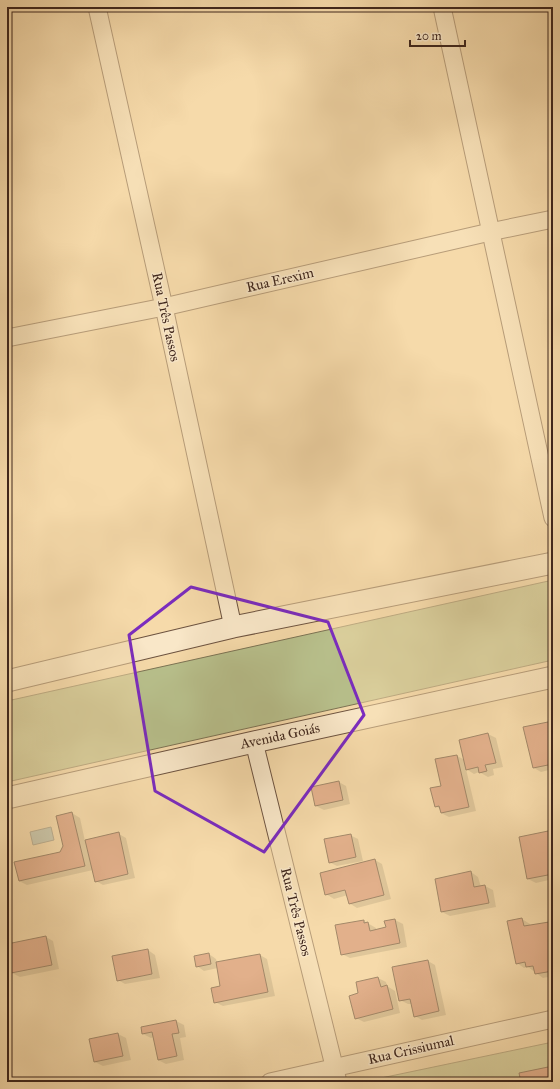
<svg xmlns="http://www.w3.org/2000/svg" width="560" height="1089" viewBox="0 0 560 1089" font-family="'IM FELL Great Primer',serif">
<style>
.green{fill:#b8c08c;stroke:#7c7354}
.water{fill:#a1b8b3;stroke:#7a7e77}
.shadow{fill:#0003}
.building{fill:#ca7c67;stroke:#3f261c}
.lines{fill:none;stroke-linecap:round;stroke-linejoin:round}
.minor-casing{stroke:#6d5340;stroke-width:19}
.tertiary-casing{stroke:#6d5340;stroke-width:23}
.minor{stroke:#f9e7c8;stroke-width:17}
.tertiary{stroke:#f9e7c8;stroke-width:21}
.marked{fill:none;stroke:#7b2cbf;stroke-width:3;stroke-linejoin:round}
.labels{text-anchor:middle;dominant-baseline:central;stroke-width:3;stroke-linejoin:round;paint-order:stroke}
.street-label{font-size:14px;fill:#3f261c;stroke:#f9e7c8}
</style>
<rect width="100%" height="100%" fill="#f6daaa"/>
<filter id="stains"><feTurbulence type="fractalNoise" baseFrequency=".005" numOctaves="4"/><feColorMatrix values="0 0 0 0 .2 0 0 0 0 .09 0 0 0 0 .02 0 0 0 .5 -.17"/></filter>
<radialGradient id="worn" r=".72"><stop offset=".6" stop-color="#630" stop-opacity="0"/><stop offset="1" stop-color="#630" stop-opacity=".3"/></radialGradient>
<g class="green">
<polygon points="553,580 553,660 7,782 7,701"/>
<polygon points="553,1042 553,1082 362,1082"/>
</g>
<polygon class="water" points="51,827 54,840 33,845 30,832"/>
<g class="shadow">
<polygon points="553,722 553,769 541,772 534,768"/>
<polygon points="488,734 496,738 503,767 493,769 494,775 488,777 479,772 474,774 466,769 476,811 449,817 441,813 441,809 435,806 457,756 465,760 460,740"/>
<polygon points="339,782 346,786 350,804 324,810 316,806 312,788"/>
<polygon points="72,813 80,818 85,841 119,834 126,838 135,878 103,885 96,881 93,870 27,885 19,881 60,853 64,846"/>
<polygon points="553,831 553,879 536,883 528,879"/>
<polygon points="350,835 358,839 363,861 337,866 329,862"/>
<polygon points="375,860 382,864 391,899 357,908 349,903 348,895 334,899 326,894"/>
<polygon points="471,872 478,877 481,887 485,886 493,890 496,907 450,916 442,912 436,879"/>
<polygon points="522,919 530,924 530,926 549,923 553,925 553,976 543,978 528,967 524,968 517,963"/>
<polygon points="395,920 403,924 407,947 350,958 342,954 364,921 376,928 376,930 387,928"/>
<polygon points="46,937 53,941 59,969 20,977 12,973 7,945"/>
<polygon points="148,950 155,955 160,978 125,984 118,980"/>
<polygon points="209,954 216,959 217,963 260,955 267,959 275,996 223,1006 215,1002 221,987 218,968 204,971 197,966"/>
<polygon points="428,961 435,965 446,1015 422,1020 415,1016 412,1004 408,1004 400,1000"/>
<polygon points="378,978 386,982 387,986 395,991 400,1013 364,1022 356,1018 360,994"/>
<polygon points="176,1021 184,1025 186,1037 180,1038 184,1060 166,1064 158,1060 154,1037 151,1038 143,1034"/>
<polygon points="118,1034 126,1038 131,1060 103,1066 95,1062 90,1040"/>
</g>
<g class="building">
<polygon points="553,721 553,753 551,754 553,764 533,768 523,727"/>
<polygon points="488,733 496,763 485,765 487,771 479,773 478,767 466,770 459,740"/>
<polygon points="457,755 469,807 441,813 439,806 435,807 430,788 441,786 435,759"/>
<polygon points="339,781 343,800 315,806 311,787"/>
<polygon points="72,812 85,866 19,881 14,862 60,852 63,846 56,816"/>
<polygon points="553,830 553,874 527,879 519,837"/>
<polygon points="119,832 128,874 95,882 85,840"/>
<polygon points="351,834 356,857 329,863 324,839"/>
<polygon points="375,859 384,895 349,904 345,890 325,895 320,873"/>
<polygon points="471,871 474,887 485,885 489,903 441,912 435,879"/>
<polygon points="522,918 524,926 549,922 553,943 553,950 551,951 553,971 535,974 533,966 526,967 525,962 516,964 507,921"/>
<polygon points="395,919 400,943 341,955 335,925 364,920 364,923 368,922 370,931 386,927 384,921"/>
<polygon points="46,936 52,965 11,973 7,953 7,944"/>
<polygon points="148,949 152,974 117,981 112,956"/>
<polygon points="209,953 211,964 196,967 194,956"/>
<polygon points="260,954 268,992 214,1003 211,988 220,986 216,962"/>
<polygon points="428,960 439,1011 414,1017 410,999 399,1001 392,967"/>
<polygon points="378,977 381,987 387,985 393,1009 355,1019 349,996 358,993 356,982"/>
<polygon points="176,1020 179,1033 172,1034 177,1056 158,1060 152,1032 142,1034 141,1027"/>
<polygon points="118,1033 123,1056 94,1062 89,1039"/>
<polygon points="553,1066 553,1082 521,1082 519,1073"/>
</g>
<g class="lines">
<defs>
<g id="minor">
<polyline points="97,7 164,307 233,627"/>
<polyline points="442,7 553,518"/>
<polyline points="7,338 164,307 490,232 553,219"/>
<polyline points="254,742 338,1082"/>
<polyline points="270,1082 553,1019"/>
</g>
<g id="tertiary">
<polyline points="7,681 233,627 553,563"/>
<polyline points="7,798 254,742 553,677"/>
</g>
</defs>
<use href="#minor" class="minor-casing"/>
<use href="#tertiary" class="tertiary-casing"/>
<use href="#minor" class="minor"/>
<use href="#tertiary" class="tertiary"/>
</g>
<path d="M0 0H560V1089H0ZM191,587L328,622L364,715L264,852L155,791L129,635Z" fill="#f6daaa" fill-opacity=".55" fill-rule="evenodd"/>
<path class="marked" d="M191,587L328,622L364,715L264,852L155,791L129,635Z"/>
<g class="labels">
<g class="street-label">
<text transform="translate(280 280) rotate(-13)">Rua Erexim</text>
<text transform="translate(166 317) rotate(78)">Rua Três Passos</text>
<text transform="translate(280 736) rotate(-12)">Avenida Goiás</text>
<text transform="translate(296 912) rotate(76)">Rua Três Passos</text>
<text transform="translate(411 1050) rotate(-13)">Rua Crissiumal</text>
</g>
</g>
<rect width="560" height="1089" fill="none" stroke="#f6daaa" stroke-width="24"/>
<rect x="8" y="8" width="544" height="1073" fill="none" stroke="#3f261c" stroke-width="2"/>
<rect x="12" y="12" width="536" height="1065" fill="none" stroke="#3f261c"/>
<path d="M410 40v6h55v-6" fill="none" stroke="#3f261c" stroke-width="2"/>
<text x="416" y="40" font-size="12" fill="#3f261c" stroke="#f9e7c8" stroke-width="3" paint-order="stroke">20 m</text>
<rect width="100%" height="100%" filter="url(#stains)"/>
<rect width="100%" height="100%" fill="url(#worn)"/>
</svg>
